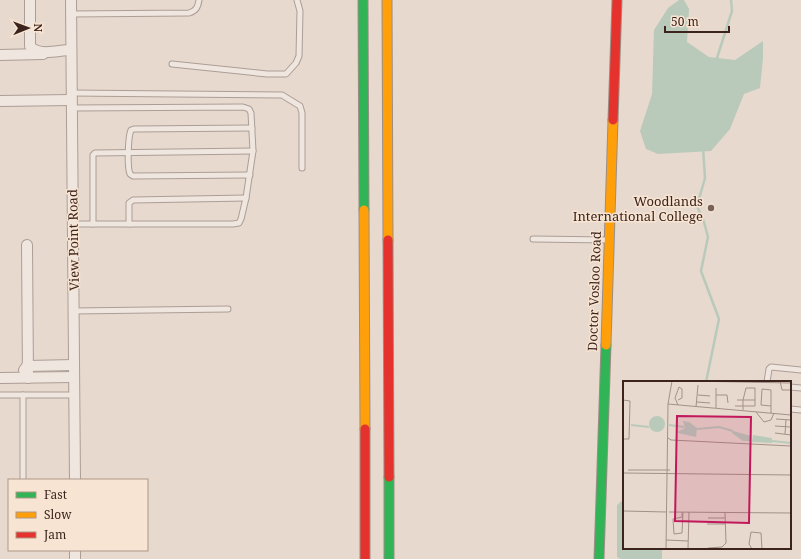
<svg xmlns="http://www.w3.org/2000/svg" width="801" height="559" viewBox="0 0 801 559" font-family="'Noto Serif',serif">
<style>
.water{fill:#b9cabb}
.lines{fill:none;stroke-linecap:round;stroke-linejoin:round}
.stream{stroke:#b9cabb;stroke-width:2.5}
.lane-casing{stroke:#ac9e96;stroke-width:7}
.street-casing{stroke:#ac9e96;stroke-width:12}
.fast-casing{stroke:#9c8e86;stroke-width:11}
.slow-casing{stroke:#9c8e86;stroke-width:11}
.jam-casing{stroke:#9c8e86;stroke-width:11}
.lane{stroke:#efe6df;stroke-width:5}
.street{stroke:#efe6df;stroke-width:10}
.fast{stroke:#30b455;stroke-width:9}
.slow{stroke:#ff9f0a;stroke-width:9}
.jam{stroke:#e5322d;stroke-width:9}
.poi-dot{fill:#78635b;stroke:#f8e4d2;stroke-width:1.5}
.labels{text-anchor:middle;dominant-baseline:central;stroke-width:3;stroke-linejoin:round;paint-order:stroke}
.poi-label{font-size:13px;fill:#3c241d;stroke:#f8e4d2;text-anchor:end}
.street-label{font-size:13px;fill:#3c241d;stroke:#f8e4d2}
.inset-river{fill:none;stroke:#b9cabb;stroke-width:2}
.inset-road{fill:none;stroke:#a39187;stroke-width:1}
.view{fill:#c2185b;fill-opacity:0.15;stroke:#c2185b;stroke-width:2}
.inset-edge{fill:none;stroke:#3c241d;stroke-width:2}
</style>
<rect width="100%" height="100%" fill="#e7d9cd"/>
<g class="water">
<polygon points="679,0 684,0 689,9 687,42 709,57 735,60 763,41 763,58 760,88 744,94 730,129 711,151 658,154 646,149 640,131 652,94 654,30 668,8"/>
<polygon points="624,499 624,548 662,548 662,559 621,559 617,557 617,505"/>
</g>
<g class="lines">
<g class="stream">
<polyline points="716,61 732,11 731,0"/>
<polyline points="703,148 705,178 697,206 704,222 708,237 701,271 719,319 706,382"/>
</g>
<defs>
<g id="lane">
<path d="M71,14L189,13C196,11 198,7 199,0"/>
<polyline points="172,64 267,74 286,74 296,63 299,56 300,11 297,0"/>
<polyline points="71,93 282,95 300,106 302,113 302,168"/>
<polyline points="72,108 243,107 249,109 251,113 253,151 246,198 241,219 239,223 233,224 73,224"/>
<path d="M250,175L133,176L130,174C127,167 128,137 131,130L134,129L252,128"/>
<polyline points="93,224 93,155 95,153 253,151"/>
<polyline points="129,224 129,203 133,200 246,198"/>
<polyline points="533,239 608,240"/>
<polyline points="73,311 228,309"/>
<polyline points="767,382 769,369 771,367 801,370"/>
<polyline points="790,387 801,388"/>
<polyline points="0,395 74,395"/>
<polyline points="790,409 801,410"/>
<polyline points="23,480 23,395"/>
</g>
<g id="street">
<path d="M30,0V46C39,57 58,50 71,50"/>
<polyline points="71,0 75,480"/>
<polyline points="0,55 43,54"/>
<polyline points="0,101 71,100"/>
<polyline points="27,245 28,378"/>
<polyline points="24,370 27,366 74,365"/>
<polyline points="0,378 74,377"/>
<polyline points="75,550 75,559"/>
</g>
<g id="fast">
<polyline points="363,0 364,210"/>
<polyline points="389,477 389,559"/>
<polyline points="599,559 606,345"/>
</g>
<g id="slow">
<polyline points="387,0 388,240"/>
<polyline points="364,210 365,429"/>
<polyline points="606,345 613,120"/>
</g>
<g id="jam">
<polyline points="613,120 617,0"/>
<polyline points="388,240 389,477"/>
<polyline points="365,429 365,559"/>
</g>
</defs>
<use href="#lane" class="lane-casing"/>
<use href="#street" class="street-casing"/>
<use href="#fast" class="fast-casing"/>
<use href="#slow" class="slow-casing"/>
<use href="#jam" class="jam-casing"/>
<use href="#lane" class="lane"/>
<use href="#street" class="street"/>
<use href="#fast" class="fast"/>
<use href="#slow" class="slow"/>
<use href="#jam" class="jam"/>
</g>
<circle class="poi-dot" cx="711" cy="208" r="4"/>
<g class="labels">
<g class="poi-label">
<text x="703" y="201">Woodlands<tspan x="703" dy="15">International College</tspan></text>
</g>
<g class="street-label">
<text transform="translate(73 240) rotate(-91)">View Point Road</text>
<text transform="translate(594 291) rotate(-88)">Doctor Vosloo Road</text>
</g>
</g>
<g transform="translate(623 381)">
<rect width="168" height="168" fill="#e7d9cd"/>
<path d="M26 43a8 8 0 1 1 16 0a8 8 0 1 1-16 0ZM60,40L66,41L74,47L73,56L55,52L54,51L62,47ZM110,50L128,55L127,60H120L109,52ZM130,54L149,57V62L129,61Z" fill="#b9cabb"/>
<path class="inset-river" d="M8,44L26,46M46,44L61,46M74,48L96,46L110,50M149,60L168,62"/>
<path class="inset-road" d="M65,0L168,2M157,0L159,9H168M75,14L87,15M93,14H104L105,22M0,19L7,20L6,58H0M55,19L59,17V8L56,6M114,19H132M74,21L87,22M45,23L168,34M55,24L52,17L56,6M112,25H132V7H123L120,19V29M148,25L138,24L139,8L148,9V32M73,26L75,4M93,27V7M133,31L141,41L148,39L151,32M153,38L168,39M152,45L168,46M152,52L168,54M162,53L163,39M45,57L48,59L168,65M5,89H47M0,92L168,94M0,130L44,131M46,131L168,132M59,131V136L50,138L51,153L59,152L60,131M85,137H102M168,142V166M84,143H102M43,159L65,160M85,167L99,166L103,162L102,131M43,168L45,23L49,0M65,168L66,131M129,168L126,163L128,151L138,152L139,168"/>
<path class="view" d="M54,35L128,36L126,142L52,140Z"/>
<rect width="168" height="168" class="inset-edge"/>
</g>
<rect x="8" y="479" width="140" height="72" fill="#f8e4d2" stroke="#ad978a"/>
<rect x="16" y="492" width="20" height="6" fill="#30b455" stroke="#ad978a"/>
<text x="44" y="499" font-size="12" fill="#3c241d">Fast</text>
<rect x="16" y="512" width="20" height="6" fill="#ff9f0a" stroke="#ad978a"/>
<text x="44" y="519" font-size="12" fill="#3c241d">Slow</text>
<rect x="16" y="532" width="20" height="6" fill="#e5322d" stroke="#ad978a"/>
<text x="44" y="539" font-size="12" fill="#3c241d">Jam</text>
<g transform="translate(28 28) rotate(89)" stroke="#f8e4d2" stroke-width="3" paint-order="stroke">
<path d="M0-3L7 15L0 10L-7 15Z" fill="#3c241d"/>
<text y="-6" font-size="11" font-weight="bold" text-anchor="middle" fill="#3c241d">N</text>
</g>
<path d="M665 26v6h64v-6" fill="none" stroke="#3c241d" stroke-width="2"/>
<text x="671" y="26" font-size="12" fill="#3c241d" stroke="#f8e4d2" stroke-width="3" paint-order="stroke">50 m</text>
</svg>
